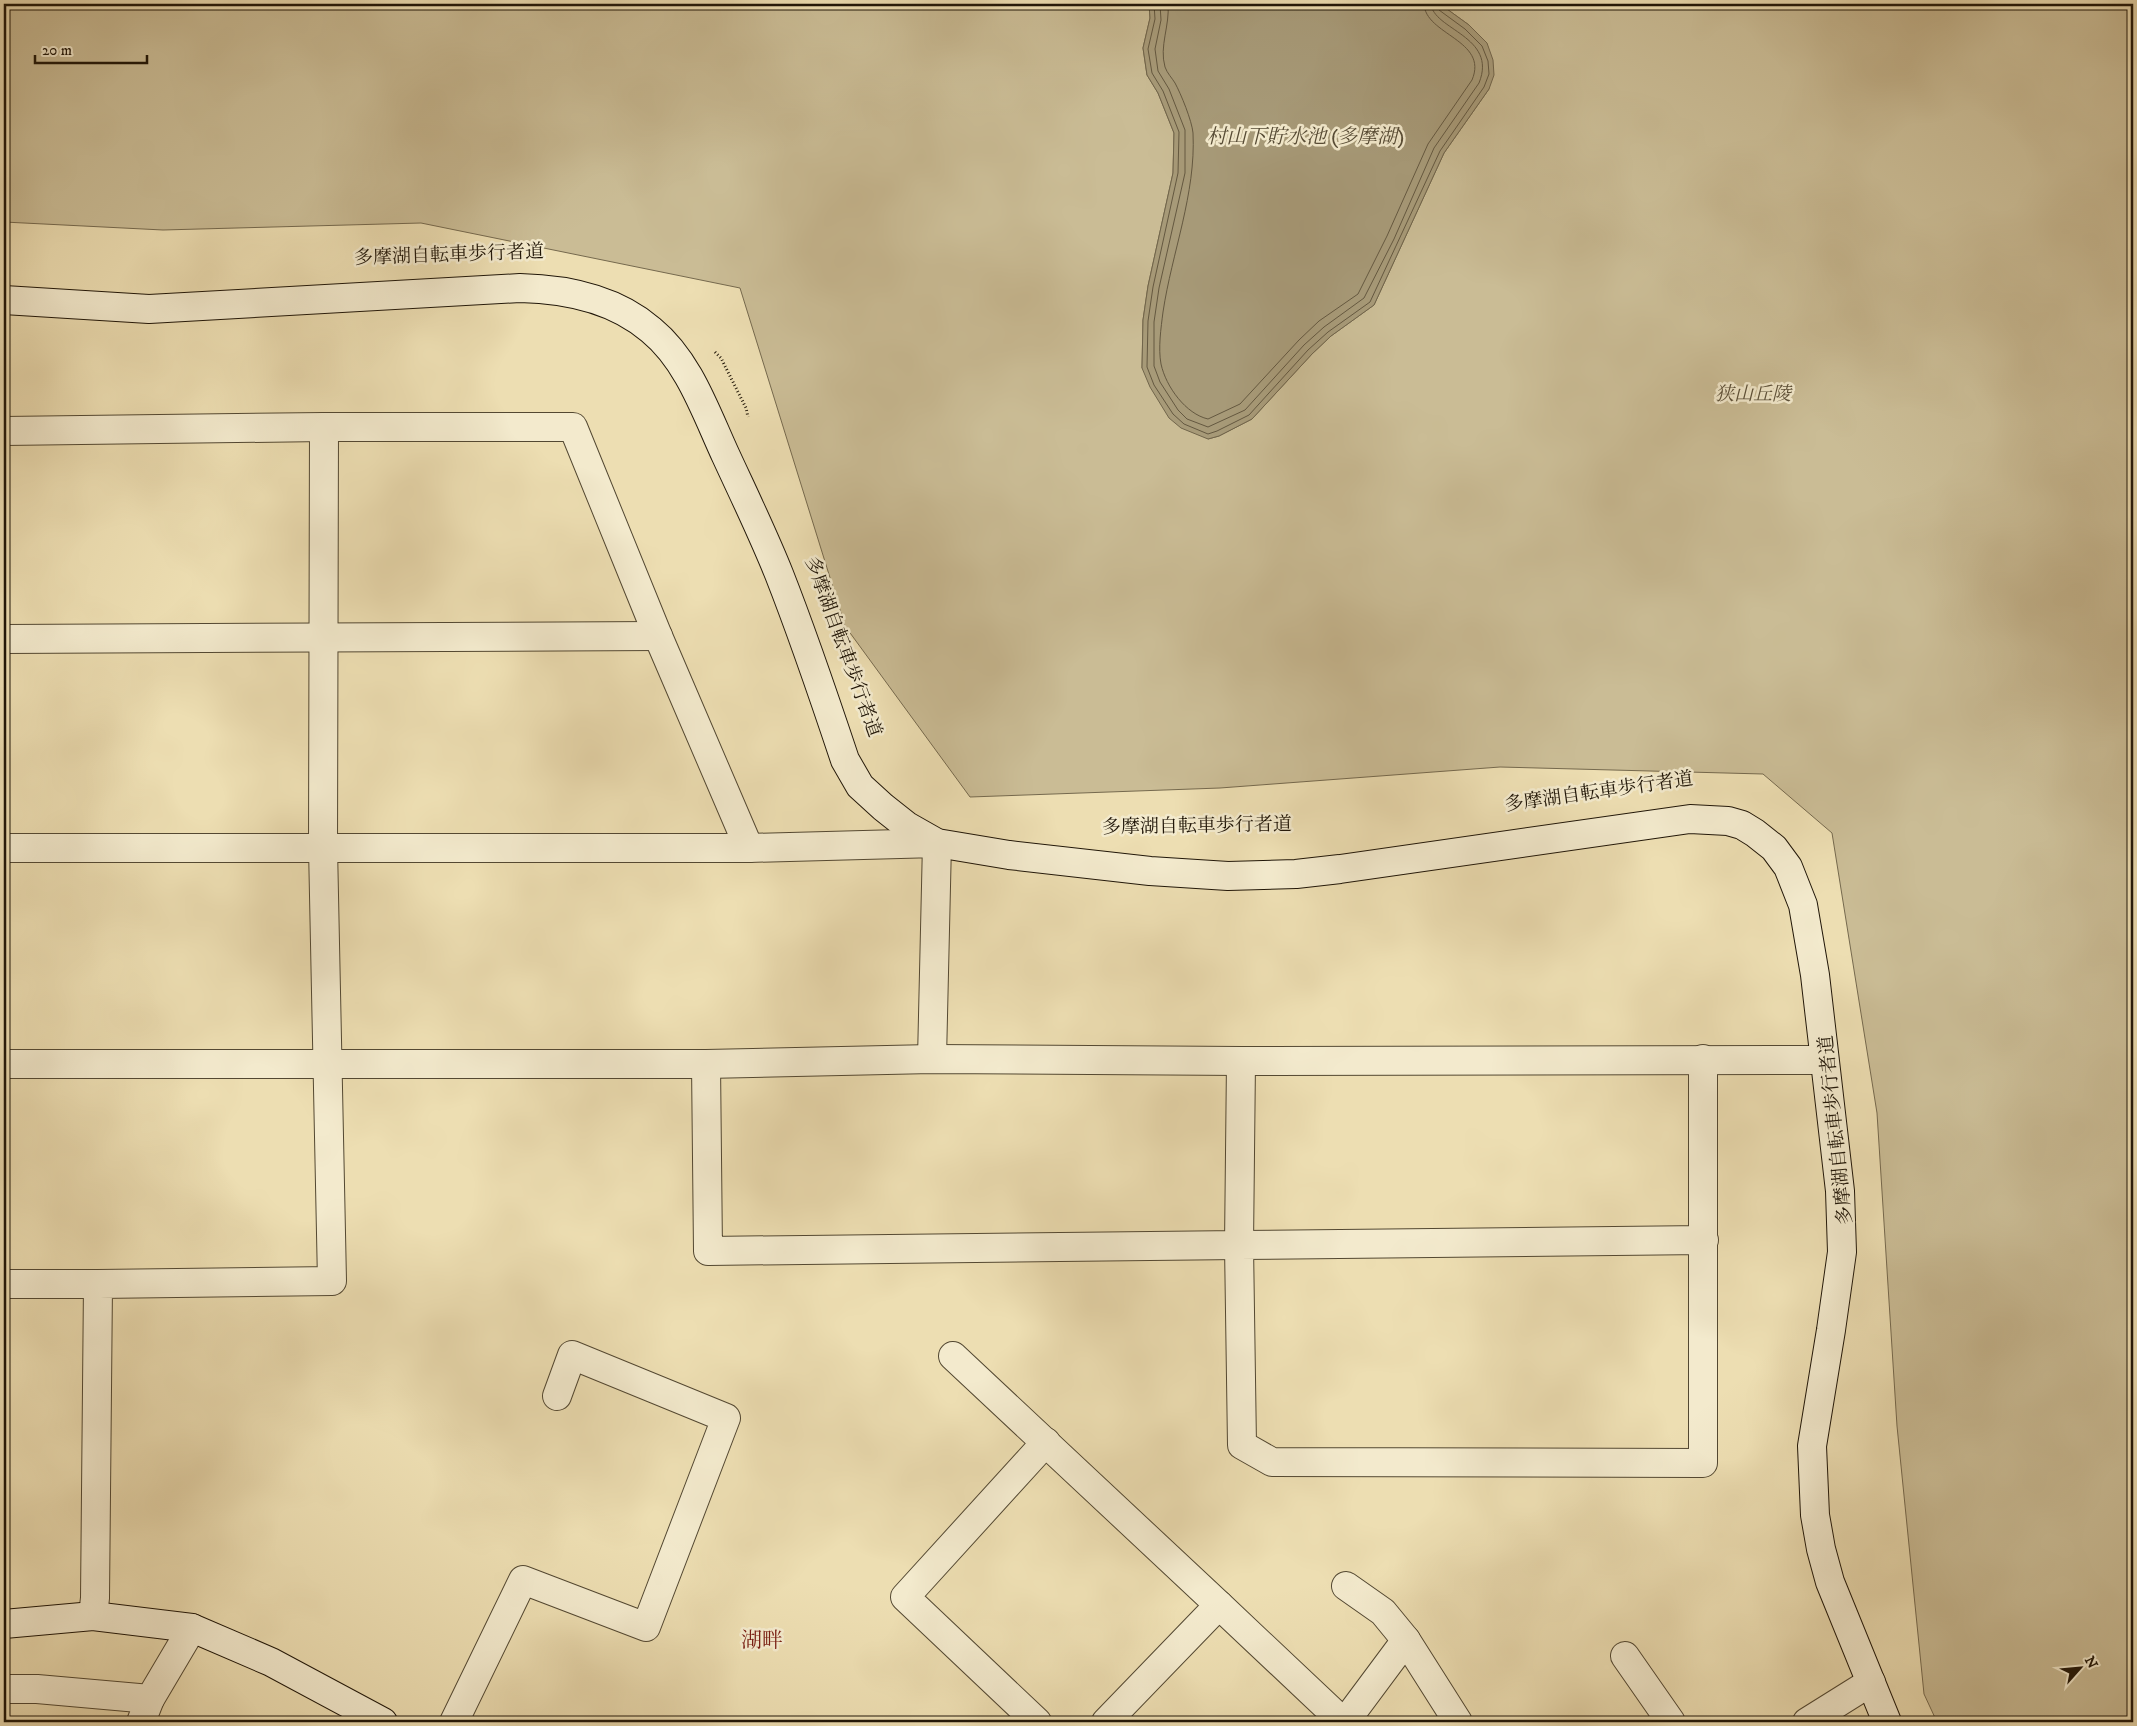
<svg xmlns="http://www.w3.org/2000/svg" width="2137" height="1726" viewBox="0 0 2137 1726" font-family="'IM FELL DW Pica','Noto Serif JP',serif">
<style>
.green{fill:#cabc95;stroke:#75694e}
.water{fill:#a79a78;stroke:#71654b}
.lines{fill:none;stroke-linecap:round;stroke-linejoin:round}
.shore{stroke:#645840;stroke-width:1}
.street-casing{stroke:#534832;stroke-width:30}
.secondary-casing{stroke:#201608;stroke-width:30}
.path{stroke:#201608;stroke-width:3;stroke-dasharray:1 2.5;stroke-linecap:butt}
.street{stroke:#f3eacd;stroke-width:28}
.secondary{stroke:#f3eacd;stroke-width:28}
.labels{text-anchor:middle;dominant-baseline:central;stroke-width:5;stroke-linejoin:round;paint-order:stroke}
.street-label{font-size:19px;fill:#201608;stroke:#f3eacd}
.park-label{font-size:19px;font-style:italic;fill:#5c5039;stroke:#f3eacd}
.water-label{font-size:20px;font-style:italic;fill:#564b35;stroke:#f3eacd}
.quarter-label{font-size:21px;fill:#7a1f14;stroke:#f3eacd}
</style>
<rect width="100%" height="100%" fill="#eddeb2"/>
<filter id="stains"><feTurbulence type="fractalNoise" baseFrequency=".004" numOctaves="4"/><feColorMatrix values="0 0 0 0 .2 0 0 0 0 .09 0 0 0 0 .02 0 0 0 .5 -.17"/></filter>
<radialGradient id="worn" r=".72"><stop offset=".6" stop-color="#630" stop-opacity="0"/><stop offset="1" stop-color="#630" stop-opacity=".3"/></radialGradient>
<polygon class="green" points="4,4 1149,4 1150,18 1143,48 1147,75 1158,93 1174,133 1173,173 1148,286 1143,320 1142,368 1208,439 1219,436 1252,419 1312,354 1331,336 1374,305 1444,153 1489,89 1469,25 1440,4 2133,4 2133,1722 1937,1722 1924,1694 1897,1426 1877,1113 1832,833 1763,774 1500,767 1220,788 970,797 845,626 740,288 421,223 163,230 4,222"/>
<polygon class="water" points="1149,4 1440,4 1469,25 1487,43 1493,60 1494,75 1489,89 1444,153 1374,305 1331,336 1312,354 1252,419 1219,436 1208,439 1181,428 1169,418 1150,387 1142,368 1143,320 1148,286 1173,173 1174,133 1158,93 1147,75 1143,48 1150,18"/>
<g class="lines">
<g class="shore">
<polyline points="1154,4 1155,19 1148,49 1152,73 1163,91 1179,132 1178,173 1153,287 1148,321 1147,367 1154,385 1173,414 1184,424 1208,434 1217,431 1249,415 1308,350 1328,332 1370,302 1440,151 1484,87 1489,74 1488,61 1482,46 1465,29 1439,10 1438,4"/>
<path d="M1160,4L1161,20L1155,49L1158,71L1169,89L1185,130V173L1159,288L1154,322V366L1160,382L1178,410L1187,419L1208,427L1245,410L1304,345L1324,327L1364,298L1394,239L1434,148L1479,83C1498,36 1433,30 1431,4"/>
<path d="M1168,4C1170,26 1159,46 1165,67C1167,73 1172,78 1175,83C1181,94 1192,121 1193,133C1196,194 1172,252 1163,312C1161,328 1158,348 1161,364C1166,387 1186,414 1208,419L1240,404L1299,340L1319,321L1358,294L1387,236L1428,144L1472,80C1489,40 1425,35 1424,4"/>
</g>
<defs>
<g id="street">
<polyline points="4,431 324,427 573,427 658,636 749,848"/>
<polyline points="4,639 658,636"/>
<polyline points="4,848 749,848 937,843 932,1059"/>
<polyline points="1703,1059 1703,1463 1272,1462 1242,1445 1239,1245 1704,1240"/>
<polyline points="4,1064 706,1064 932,1059 1241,1061 1824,1060"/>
<polyline points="706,1064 708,1251 1239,1245 1241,1061"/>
<polyline points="4,1284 98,1284"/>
<polyline points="953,1356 1219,1605 1106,1722"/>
<polyline points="1346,1586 1383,1612 1406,1640"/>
<polyline points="1219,1605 1343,1722"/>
<polyline points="93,1616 95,1598 98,1284 332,1281 323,847 324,427"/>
<polyline points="1625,1656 1671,1722"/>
<polyline points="4,1689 37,1689 150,1699 192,1628"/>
<polyline points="141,1722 150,1699"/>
<polyline points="454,1722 523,1580 646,1627 726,1418 572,1355 557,1396"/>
<polyline points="1037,1722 905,1597 1046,1442"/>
<polyline points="1345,1722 1406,1640 1458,1722"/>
<polyline points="1807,1722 1871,1682"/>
</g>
<g id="secondary">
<path d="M4,300L149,309L520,288C566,289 615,299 651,330C689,361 706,413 726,456C744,495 763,534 779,574C803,635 824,697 845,760L860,786L883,807L907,826L937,843L1009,855L1150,871L1228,876L1296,874L1340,869L1690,819L1728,821L1742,825L1755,833L1774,848L1788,867L1803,905L1815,975L1840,1191L1842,1252L1831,1330L1812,1446L1815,1515L1821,1549L1830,1582L1887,1722"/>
<polyline points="4,1624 93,1616 192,1628 271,1662 383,1722"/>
</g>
</defs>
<use href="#street" class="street-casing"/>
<use href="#secondary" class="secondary-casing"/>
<polyline class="path" points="715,352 721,358 746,408 748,417"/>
<use href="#street" class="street"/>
<use href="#secondary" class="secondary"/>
</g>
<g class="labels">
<g class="street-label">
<text transform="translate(449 255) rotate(-2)">多摩湖自転車歩行者道</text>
<text transform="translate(843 647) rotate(70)">多摩湖自転車歩行者道</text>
<text transform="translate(1599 792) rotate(-8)">多摩湖自転車歩行者道</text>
<text transform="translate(1197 826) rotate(-1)">多摩湖自転車歩行者道</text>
<text transform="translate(1836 1130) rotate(-96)">多摩湖自転車歩行者道</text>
</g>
<g class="park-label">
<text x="1753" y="394">狭山丘陵</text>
</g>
<g class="water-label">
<text x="1305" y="137">村山下貯水池 (多摩湖)</text>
</g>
<g class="quarter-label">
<text x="762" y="1641">湖畔</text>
</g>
</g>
<rect width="2137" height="1726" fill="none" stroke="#eddeb2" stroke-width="20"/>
<rect x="5" y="5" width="2127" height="1716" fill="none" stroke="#201608" stroke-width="2.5"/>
<rect x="10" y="10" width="2117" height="1706" fill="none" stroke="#201608"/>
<g transform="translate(2080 1668) rotate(63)" stroke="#f3eacd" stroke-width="4" paint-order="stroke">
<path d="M0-4L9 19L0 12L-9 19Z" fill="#201608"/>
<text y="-8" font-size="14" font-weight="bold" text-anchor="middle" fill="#201608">N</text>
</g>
<path d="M35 55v8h112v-8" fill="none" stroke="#201608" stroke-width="2.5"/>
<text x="42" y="55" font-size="15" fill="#201608" stroke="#f3eacd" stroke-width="4" paint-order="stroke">20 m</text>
<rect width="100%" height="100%" filter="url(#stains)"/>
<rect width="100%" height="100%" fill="url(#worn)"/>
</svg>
